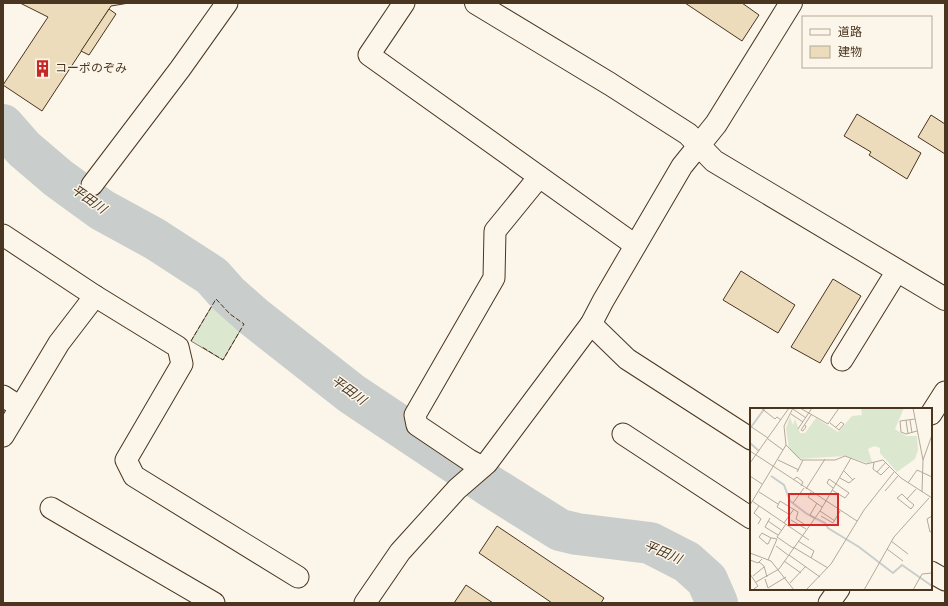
<svg xmlns="http://www.w3.org/2000/svg" width="948" height="606" viewBox="0 0 948 606" font-family="Helvetica,'Noto Sans JP',sans-serif">
<style>
.green{fill:#dce7d0;stroke:#887966}
.lines{fill:none;stroke-linecap:round;stroke-linejoin:round}
.river{stroke:#c9cecd;stroke-width:42}
.building{fill:#ecdcbc;stroke:#4a3520}
.minor-casing{stroke:#4a3520;stroke-width:23}
.tertiary-casing{stroke:#4a3520;stroke-width:24}
.minor{stroke:#fbf6e9;stroke-width:21}
.tertiary{stroke:#fbf6e9;stroke-width:22}
.fence{stroke:#4a3520;stroke-width:1;stroke-dasharray:5 2;stroke-linecap:butt}
.labels{text-anchor:middle;dominant-baseline:central;stroke-width:3;stroke-linejoin:round;paint-order:stroke}
.poi-label{font-size:12px;fill:#4a3520;stroke:#fbf6e9;text-anchor:start}
.water-label{font-size:13px;font-style:italic;fill:#4a3520;stroke:#fbf6e9}
.inset-river{fill:none;stroke:#c9cecd;stroke-width:2}
.inset-road{fill:none;stroke:#b4a999;stroke-width:1}
.view{fill:#d62828;fill-opacity:0.15;stroke:#d62828;stroke-width:2}
.inset-edge{fill:none;stroke:#4a3520;stroke-width:2}
</style>
<rect width="100%" height="100%" fill="#fbf6e9"/>
<polygon class="green" points="216,299 230,314 244,324 223,360 191,341"/>
<g class="lines">
<polyline class="river" points="3,125 24,149 58,178 102,210 155,239 212,276 228,294 254,317 352,394 493,488 560,530 577,534 650,543 687,562 707,580 717,603"/>
</g>
<g class="building">
<polygon points="20,3 129,3 111,6 42,111 3,85 48,17"/>
<polygon points="685,3 742,3 759,15 742,41"/>
<polygon points="109,9 116,14 89,55 81,51"/>
<polygon points="857,114 921,153 907,179 869,155 871,152 844,136"/>
<polygon points="931,115 945,124 945,154 918,137"/>
<polygon points="741,271 795,305 778,333 723,300"/>
<polygon points="833,279 861,296 820,363 791,347"/>
<polygon points="497,526 604,598 601,603 552,603 479,553"/>
<polygon points="466,585 493,603 454,603"/>
</g>
<g class="lines">
<defs>
<g id="minor">
<polyline points="404,3 369,55 635,245"/>
<polyline points="92,185 180,69 227,3"/>
<polyline points="3,235 95,296 178,347 182,364 126,460 134,476 298,577"/>
<polyline points="591,324 627,359 751,439"/>
<polyline points="842,360 897,271"/>
<polyline points="3,396 20,407"/>
<polyline points="931,414 945,392"/>
<polyline points="623,434 751,518"/>
<polyline points="3,436 59,343 95,296"/>
<polyline points="482,467 469,460 417,425 415,415 494,278 495,231 539,177"/>
<polyline points="51,508 214,603"/>
<polyline points="931,572 945,580"/>
<polyline points="365,603 400,552 457,489 487,463 591,324 603,301 682,166 699,145"/>
<polyline points="829,603 839,589"/>
</g>
<g id="tertiary">
<polyline points="476,3 610,84 688,134 714,161 945,299"/>
<polyline points="699,145 716,124 791,3"/>
</g>
</defs>
<use href="#minor" class="minor-casing"/>
<use href="#tertiary" class="tertiary-casing"/>
<use href="#minor" class="minor"/>
<use href="#tertiary" class="tertiary"/>
<polyline class="fence" points="191,341 216,299 230,314 244,324 223,360 202,347"/>
</g>
<defs>
<symbol id="building-bare" viewBox="-9 -9 18 18"><path d="M-4-6H4V6H1V3H-1V6H-4ZM-2.5-4.3h1.7v1.8h-1.7ZM.8-4.3h1.7v1.8H.8ZM-2.5-1h1.7V.8h-1.7ZM.8-1h1.7V.8H.8Z" fill="#c62828" stroke="#fbf6e9" stroke-width="2.5" paint-order="stroke"/></symbol>
</defs>
<g fill-rule="evenodd">
<use href="#building-bare" x="30" y="56" width="25" height="25"/>
</g>
<g class="labels">
<g class="poi-label">
<text x="55" y="68">コーポのぞみ</text>
</g>
<g class="water-label">
<text transform="translate(89 199) rotate(35)">平田川</text>
<text transform="translate(349 390) rotate(36)">平田川</text>
<text transform="translate(663 552) rotate(23)">平田川</text>
</g>
</g>
<g transform="translate(750 408)">
<rect width="182" height="182" fill="#fbf6e9"/>
<path d="M111,0H154L145,21L156,28H167L168,42L165,51L147,64L130,45V40L124,38L118,41L122,54L118,55L95,48L49,51L39,41L36,20L40,9L43,17L45,11L50,25H55L66,10L88,24L102,8L112,7Z" fill="#dce7d0"/>
<path class="inset-river" d="M1,19L15,0M0,35L9,43M21,68L34,77L40,93L57,106L75,115L78,120L109,139L143,165L152,157L182,178"/>
<path class="inset-road" d="M11,0L25,11L27,9L31,12M50,0L78,16L89,0M163,0L173,52L172,84M43,1L56,10M41,6L53,14M165,11L150,13L151,24L156,26L167,23M156,12L158,26M160,12L162,25M80,15L89,22L94,16L91,14L86,19M55,17L56,19L53,23L51,22L61,7M0,18L18,30M48,21L62,0M18,31L33,42M36,37L51,52H85L95,48L116,56L133,52L151,70L182,90M0,43L107,113M28,52L49,62M173,52L182,27M124,54L123,61L127,64L136,54M0,55L39,0M94,63L103,72M47,64L53,52M127,64L131,67L140,58M0,68L12,76M90,70L99,75L105,70M43,72L47,69L53,74L51,78M158,75L167,62L182,69M56,81L75,51M82,82L95,90L99,85L79,71L77,75L83,80M135,83L148,68M9,84L28,96M61,84L58,89L72,99M157,91L152,86L147,90L161,101L164,97L157,91L166,81M2,93L59,132M43,95L54,80M0,97L36,37L34,18L43,0M70,103L85,113M40,107L27,99L30,93L48,104L46,111L54,116M71,108L83,115L90,103M182,108L177,111L180,124L182,123M20,110L15,119L28,127M64,110L60,107L67,95M41,112L56,121M18,113L31,122M34,115L44,101M8,116L11,111L4,105L9,98M36,116L27,129L43,140M21,130L12,125L9,129L17,136H18L21,130H22L27,131M48,133L64,143L61,150M141,133L158,146M26,138L38,147M43,139L78,160M137,141L153,153M0,145L21,153L44,182M39,147L70,169M0,152L8,155L12,151M18,152L27,131M34,153L51,165M9,154L14,158L17,169M29,161L70,103L101,50M0,166L8,178L4,181M3,168L14,159M15,171L18,180L36,169M6,174L29,161M40,175L56,158M56,182L81,156L114,102L144,64M114,182L144,129L179,90M163,182L172,166L182,165"/>
<path class="view" d="M39,86H88V117H39Z"/>
<rect width="182" height="182" class="inset-edge"/>
</g>
<rect width="948" height="606" fill="none" stroke="#4a3520" stroke-width="8"/>
<rect x="802" y="16" width="130" height="52" fill="#fbf6e9" stroke="#b4a999"/>
<rect x="810" y="29" width="20" height="6" fill="#fbf6e9" stroke="#b4a999"/>
<text x="838" y="36" font-size="12" fill="#4a3520">道路</text>
<rect x="810" y="46" width="20" height="12" fill="#ecdcbc" stroke="#b4a999"/>
<text x="838" y="56" font-size="12" fill="#4a3520">建物</text>
</svg>
